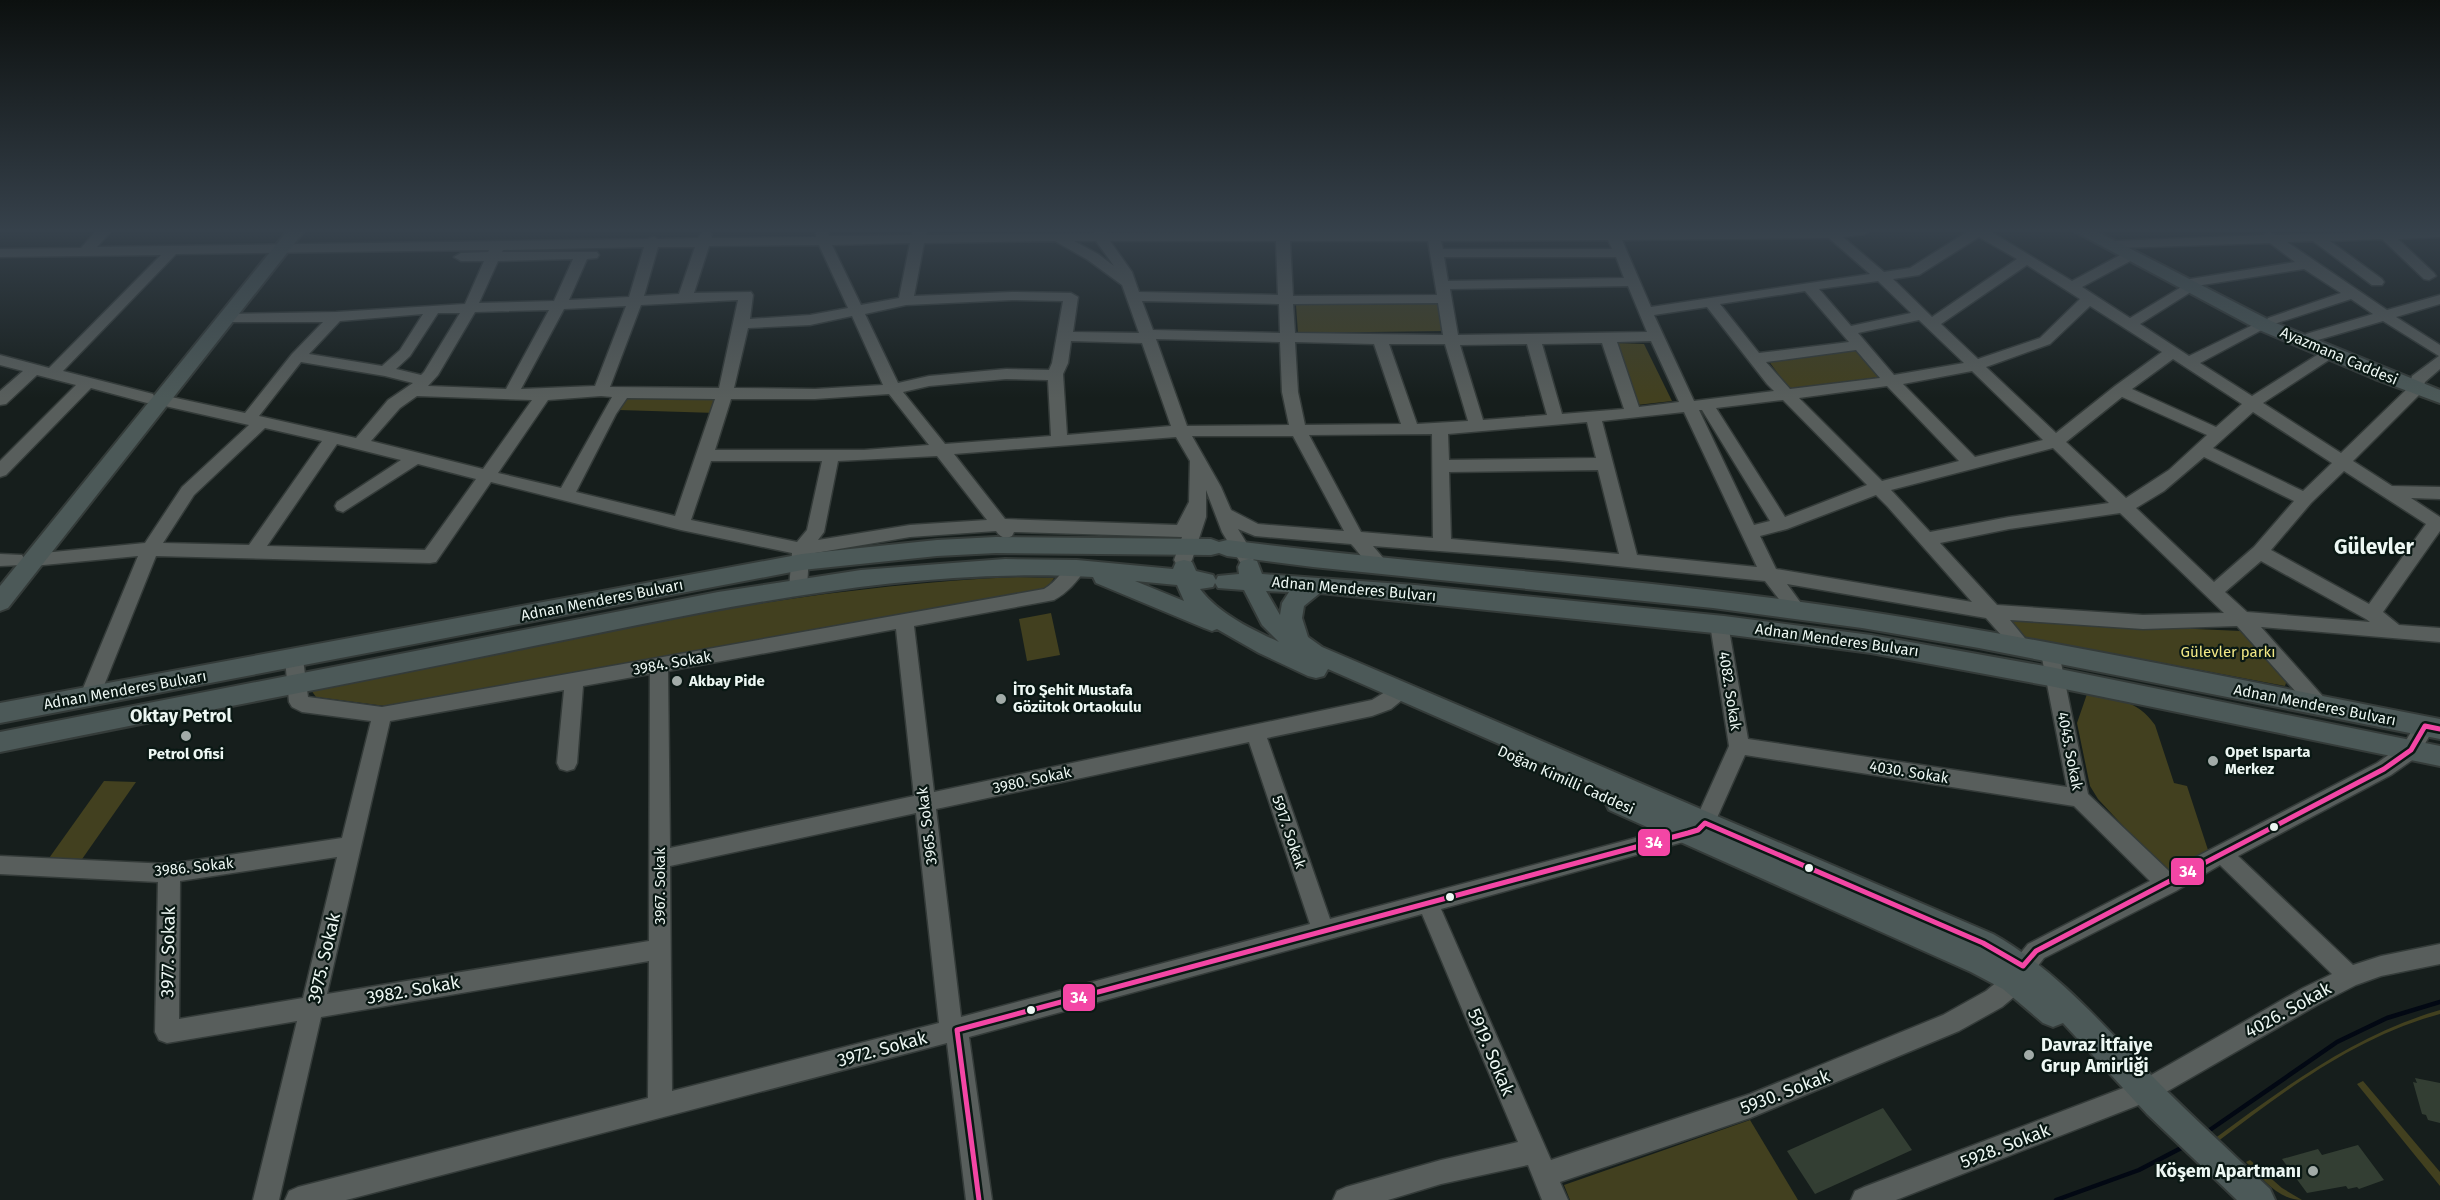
<svg xmlns="http://www.w3.org/2000/svg" width="2440" height="1200" viewBox="0 0 2440 1200" font-family="'Fira Sans',sans-serif">
<style>
.green{fill:#42401f}
.lines{fill:none;stroke-linecap:round;stroke-linejoin:round}
.stream{stroke:#020813;stroke-width:4.5}
.building{fill:#333e33}
.minor-casing{stroke:#343b39;stroke-width:3}
.major-casing{stroke:#343b39;stroke-width:4}
.minor{fill:#585e5c;fill-rule:evenodd}
.major{fill:#4c5958;fill-rule:evenodd}
.bus-1-casing{stroke:#0a1814;stroke-width:10}
.bus-1{stroke:#f346a5;stroke-width:5}
.poi-dot{fill:#a2aba8;stroke:#0a1814;stroke-width:2}
.bus-dot{fill:#edf7f3;stroke:#0a1814;stroke-width:2}
.labels{text-anchor:middle;dominant-baseline:central;stroke-width:4.5;stroke-linejoin:round;paint-order:stroke}
.street-label{font-size:15px;fill:#edf7f3;stroke:#0a1814}
.park-label{font-size:15px;fill:#f2e885;stroke:#0a1814}
.poi-label{font-size:15px;font-weight:bold;fill:#edf7f3;stroke:#0a1814;text-anchor:start}
.quarter-label{font-size:18px;font-weight:bold;fill:#edf7f3;stroke:#0a1814}
.near-street-label{font-size:18px;fill:#edf7f3;stroke:#0a1814}
.near-poi-label{font-size:18px;font-weight:bold;fill:#edf7f3;stroke:#0a1814;text-anchor:start}
.district-label{font-size:21px;font-weight:bold;fill:#edf7f3;stroke:#0a1814}
.line-badge{stroke:#0a1814;stroke-width:2}
.badge-label{font-size:16px;text-anchor:middle;font-weight:bold;fill:#fff}
</style>
<rect width="100%" height="100%" fill="#161e1c"/>
<g class="green">
<polygon points="1439,304 1443,331 1298,333 1296,305"/>
<polygon points="1617,343 1644,344 1672,401 1637,405"/>
<polygon points="1856,349 1879,377 1789,389 1768,360"/>
<polygon points="626,396 722,398 716,413 619,410"/>
<path d="M1017,577L1054,578L1046,590L385,706L316,697L311,690C545,644 778,587 1017,577Z"/>
<polygon points="1051,613 1060,655 1027,661 1019,619"/>
<polygon points="2012,621 2241,631 2287,680 2285,686 2019,636 2012,627"/>
<path d="M2087,694C2116,700 2137,699 2155,725L2174,783L2187,786L2208,850L2166,872L2098,799L2090,786L2077,723Z"/>
<polygon points="104,781 136,782 80,862 47,861"/>
<path d="M2440,1010V1014C2355,1037 2286,1090 2217,1142L2214,1139C2285,1087 2354,1035 2440,1010Z"/>
<polygon points="2363,1081 2440,1172 2440,1186 2357,1084"/>
<polygon points="1750,1120 1798,1200 1570,1200 1564,1185"/>
<path d="M2250,1160L2282,1188L2302,1200C2278,1200 2262,1178 2246,1162Z"/>
</g>
<g class="lines">
<g class="stream">
<polyline points="2204,1134 2337,1042 2387,1018 2440,1002"/>
<polyline points="2056,1200 2139,1170 2185,1146"/>
</g>
</g>
<g class="building">
<polygon points="2415,1078 2440,1083 2440,1123 2428,1120 2426,1115 2422,1114 2413,1082 2417,1083"/>
<polygon points="1883,1108 1912,1150 1815,1194 1787,1151"/>
<polygon points="2358,1145 2384,1180 2359,1189 2357,1187 2348,1189 2346,1186 2307,1193 2282,1159 2318,1149 2322,1155"/>
</g>
<g class="lines">
<defs>
<g id="minor">
<path d="M97,230H112L97,247L647,239L653,237L658,239L698,238L704,230L711,231L712,238L816,237V230H828L829,236L912,235L913,230H927L926,235L1094,233L1093,230H1107V233L1872,230L1865,234L1843,237L1884,272L1910,268L1970,230H1988L2072,281L2124,253H2134L2136,256L2134,259L2082,287L2130,318L2188,283L2190,279L2295,262L2270,243L2119,248L2114,247L2112,244L2114,241L2263,235L2269,232L2276,235L2440,230V237L2398,239L2434,273L2436,276L2429,280L2424,279L2382,239L2330,241L2382,279L2384,282L2382,285H2372L2313,241L2287,242L2387,310L2440,295V304L2396,317L2440,345V369L2425,382L2422,392L2353,461L2392,486L2440,487V499L2411,498L2440,517V531L2383,612L2399,625L2440,628V642L2261,627L2327,701L2330,706L2327,711L2320,714L2313,711L2237,626L2143,629L2010,620L2033,648L2031,653L2024,655L2017,653L1986,618L1787,584L1806,610L1803,615L1797,617L1791,615L1765,581L1558,560L1373,546L1390,566L1387,571C1372,575 1361,554 1351,544L1255,536L1238,529L1255,557L1252,562L1246,563L1240,562L1222,532L1206,490V517L1192,560L1189,565L1183,566L1177,565L1174,560L1182,537L1014,532L1012,536C1005,539 1001,538 996,531L910,537L809,554L807,588L804,593L798,595L792,593L789,588L792,553L681,530L491,482L436,562L430,563L156,556L99,698L96,703L89,706L82,703L79,698L138,556L33,566L27,565L24,560L22,565L0,566V554L22,555L25,560L27,555L33,554L145,543L182,487L249,425L156,404L154,400L156,396L162,395L245,413L292,354L323,322H227L222,320L220,317L222,314L336,312L465,304L484,261H461L454,257L461,253L488,252L489,250L176,254L63,371L153,394L155,398L153,402L147,403L91,388L6,475L0,477V461L76,385L37,375L6,404L0,405V391L23,371L0,365V355L49,368L161,255L0,257V249L81,248ZM1979,237L2017,259L1932,317L1893,279L1919,275ZM1829,238L1870,274L1651,307L1622,240ZM1608,240L1612,249H1443L1441,241ZM1055,241L1088,260L1122,285L1139,333L1073,332L1078,297L1071,293L1012,292L914,296L924,243ZM1074,241H1096L1114,266L1098,254ZM1110,241H1276L1278,295L1139,292L1132,272ZM1290,241H1428L1437,295L1293,296ZM910,243L899,298L861,305L832,245ZM819,245L848,308L810,315L750,319L753,295L751,292L694,293L709,246ZM644,247L629,297L569,300L587,259L597,258L599,255L597,252H502L503,250ZM658,247H695L679,294L644,296ZM1444,257H1616L1624,278L1448,281ZM573,259L554,301L479,303L498,261ZM2027,265L2080,299L2040,338L1978,359L1941,324ZM2304,269L2341,293L2268,318L2266,321L2259,322L2189,356L2140,324L2194,290L2196,286ZM1878,281L1911,313L1851,326L1819,289ZM1628,286L1647,332L1458,335L1450,289ZM1805,291L1849,342L1759,353L1720,304ZM2351,299L2373,314L2306,334L2304,337L2306,340L2311,342L2383,321L2439,356L2412,376L2409,387L2341,453L2263,403L2335,356L2338,353L2335,350H2325L2252,396L2200,363L2271,325ZM738,300L719,388L610,387L641,305ZM1012,300L1063,301L1052,363L1049,370L1006,369L929,376L898,383L865,314L906,305ZM1142,301L1279,304L1280,333L1153,330ZM1438,303L1443,335L1295,333L1293,304ZM626,306L595,386L521,389L564,309ZM2090,306L2162,352L2115,386L2056,433L1986,367L2050,344ZM1707,307L1767,384L1774,391L1694,401L1654,315ZM549,310L506,389L428,386L438,375L475,312ZM438,313H460L424,372L421,375L396,369L410,356ZM423,314L400,350L382,366L309,354L340,321ZM852,316L883,385L815,389L734,388L748,328L810,325ZM1919,320L1964,363L1894,375L1858,333ZM1156,339L1280,342L1282,392L1289,425L1187,426ZM1071,341L1142,343L1171,426L1067,435L1063,374L1068,363ZM1651,341L1679,402L1639,407L1617,342ZM1295,342L1374,344L1401,424L1305,425L1298,392ZM1602,343L1624,409L1562,414L1542,344ZM1389,344H1445L1468,421L1417,424ZM1527,344L1547,415L1483,420L1460,345ZM1856,350L1880,378L1790,389L1766,362ZM2173,359L2242,404L2216,427L2132,389ZM301,362L385,376L413,383L388,400L356,438L259,416ZM1972,371L2043,440L1975,457L1903,384ZM1006,379L1048,380L1051,436L945,444L903,392L929,386ZM1887,386L1959,461L1882,481L1799,398ZM889,394L929,445L864,450H715L731,399H815ZM417,396L532,400L483,469L371,441L400,408ZM601,396L612,397L561,488L498,473L548,400ZM2122,397L2207,435L2169,470L2126,498L2066,442ZM627,398L715,399L675,516L576,492L616,414ZM1783,400L1867,485L1785,517L1716,408ZM1699,410H1702L1770,521L1754,525ZM1684,412L1757,567L1637,555L1602,421ZM2253,412L2332,463L2303,491L2213,448ZM1587,422L1596,458L1449,460L1448,434ZM265,428L322,441L249,545L163,543L194,495ZM1432,434L1433,538L1361,532L1309,435ZM1192,436H1293L1344,531L1258,524L1231,510L1221,487ZM1176,437L1190,461L1189,502L1177,525L1005,519L954,454ZM337,444L401,460L337,502L335,506L337,510L343,512L418,464L476,479L425,550L267,546ZM2053,448L2109,503L2009,517L1930,532L1891,490ZM937,456L987,520L910,525L818,540L824,532L838,461ZM2204,457L2294,501L2254,547L2214,582L2136,508L2164,491ZM711,461H822L807,530L797,542L691,520ZM1598,470L1619,554L1451,539L1449,472ZM2344,471L2426,524L2369,604L2271,550L2311,503ZM1876,495L1887,506L1972,602L1776,569L1760,536L1787,529ZM2120,513L2224,613L2143,615L1997,605L1940,543L2009,529ZM2261,561L2366,619L2370,622L2247,612L2225,592Z"/>
<path d="M1077,561L1083,563L1086,568C1078,581 1067,593 1054,600L914,626L934,792L1372,700L1400,683L1407,686L1410,691L1407,696L1391,709L1372,716L1267,738L1330,919L1692,823L1697,817L1729,746L1710,624L1713,619L1719,617L1725,619L1728,624L1748,739L2067,787L2041,653L2043,648L2050,646L2057,648L2059,653L2088,794L2169,871L2377,763L2404,744L2418,720L2425,718L2432,720L2435,726L2418,756L2391,775L2238,856L2353,965L2381,956L2440,944V964L2381,976L2356,985L2319,1004L2154,1099L1896,1200H1851L1855,1191L1864,1187L2139,1082L2303,988L2332,974L2220,865L2176,891L2044,958L2014,997L2002,1007L1959,1031L1750,1118L1560,1182L1568,1200H1542L1528,1165L1441,1184L1388,1200H1333L1337,1191L1346,1187L1441,1160L1518,1142L1422,914L969,1037L992,1200H966L947,1043L346,1200H285L289,1191L298,1187L648,1098L649,961L321,1017L279,1200H253L297,1021L167,1043L159,1040L155,1032L158,882L0,874V856L169,864L342,838L371,721L302,712L292,707L289,702L285,659L287,654L294,652L301,654L303,659L308,697L382,707L1044,589C1057,582 1064,566 1077,561ZM896,629L914,796L670,848L668,671ZM650,674L649,941L327,994L390,721L564,690L557,763L560,769L567,771L574,769L577,763L583,686ZM1249,742L1310,924L961,1017L936,809ZM1745,755L2074,806L2150,881L2028,944L1998,981L1986,991L1943,1015L1750,1094L1551,1160L1441,909L1705,836L1712,829ZM916,813L939,1023L672,1091L670,866ZM337,857L303,998L179,1019L180,881Z"/>
</g>
<g id="major">
<polygon points="288,230 305,230 8,608 0,611 0,586"/>
<polygon points="2072,230 2094,230 2271,321 2440,390 2440,403 2375,379 2257,329"/>
<path d="M996,537L1211,539L1219,542L1227,540C1439,567 1653,578 1864,611C2057,641 2248,682 2440,719V739L1979,648L1862,628L1713,608L1313,567L1227,556L1219,553L1211,555L996,553L937,556L802,570L0,723V703L802,554L937,540Z"/>
<path d="M1005,559L1077,560L1173,569L1176,562L1184,560L1192,562L1196,571L1213,575L1216,580L1218,576L1239,574L1238,567L1241,561L1249,559L1257,561L1262,574L1415,585L1724,616L1871,635L2050,667L2440,746V766L2050,686L1871,653L1724,634L1340,595L1320,593L1304,606L1302,618L1308,637L1322,647L1993,934C2057,970 2103,1025 2153,1077C2191,1116 2231,1152 2270,1189L2275,1200H2237L2147,1114L2063,1023L2053,1027L2043,1023L2003,989L1971,972L1609,810L1605,802L1611,793L1328,669L1324,676L1316,678L1308,676L1259,653L1217,629L1212,631L1204,628L1096,583L1093,577C896,566 701,613 509,651C339,686 169,717 0,752V732L718,592L861,570ZM1135,581L1177,585L1184,601ZM1215,583L1218,588L1244,590L1262,625L1279,642C1251,629 1219,614 1200,589L1213,587ZM1266,591L1289,592L1282,603L1280,615Z"/>
</g>
</defs>
<use href="#minor" class="minor-casing"/>
<use href="#major" class="major-casing"/>
<use href="#minor" class="minor"/>
<use href="#major" class="major"/>
<defs>
<polyline id="bus-1" points="979,1200 957,1030 1688,833 1698,830 1705,823 1983,943 2023,966 2036,951 2384,769 2411,750 2425,726 2440,729"/>
</defs>
<use href="#bus-1" class="bus-1-casing"/>
<use href="#bus-1" class="bus-1"/>
</g>
<linearGradient id="sky" x2="0" y2="1"><stop stop-color="#0c100f"/><stop offset="0.58" stop-color="#36414b"/><stop offset="1" stop-color="#36414b" stop-opacity="0"/></linearGradient>
<rect width="2440" height="398" fill="url(#sky)"/>
<g class="poi-dot">
<circle cx="677" cy="681" r="6"/>
<circle cx="1001" cy="699" r="6"/>
<circle cx="186" cy="736" r="6"/>
<circle cx="2213" cy="761" r="6"/>
<circle cx="2029" cy="1055" r="6"/>
<circle cx="2313" cy="1171" r="6"/>
</g>
<g class="bus-dot">
<circle cx="2274" cy="827" r="5"/>
<circle cx="1809" cy="868" r="5"/>
<circle cx="1450" cy="897" r="5"/>
<circle cx="1031" cy="1010" r="5"/>
</g>
<g class="labels">
<g class="street-label">
<text transform="translate(2339 356) rotate(23)">Ayazmana Caddesi</text>
<text transform="translate(1354 589) rotate(5)">Adnan Menderes Bulvarı</text>
<text transform="translate(602 600) rotate(-11)">Adnan Menderes Bulvarı</text>
<text transform="translate(1837 640) rotate(8)">Adnan Menderes Bulvarı</text>
<text transform="translate(672 663) rotate(-10)">3984. Sokak</text>
<text transform="translate(125 690) rotate(-10)">Adnan Menderes Bulvarı</text>
<text transform="translate(1730 691) rotate(81)">4082. Sokak</text>
<text transform="translate(2315 705) rotate(11)">Adnan Menderes Bulvarı</text>
<text transform="translate(2070 751) rotate(79)">4045. Sokak</text>
<text transform="translate(1909 772) rotate(9)">4030. Sokak</text>
<text transform="translate(1032 780) rotate(-12)">3980. Sokak</text>
<text transform="translate(1566 780) rotate(24)">Doğan Kimilli Caddesi</text>
<text transform="translate(927 826) rotate(-97)">3965. Sokak</text>
<text transform="translate(1289 832) rotate(71)">5917. Sokak</text>
<text transform="translate(194 867) rotate(-6)">3986. Sokak</text>
<text transform="translate(660 886) rotate(-90)">3967. Sokak</text>
</g>
<g class="park-label">
<text x="2228" y="652">Gülevler parkı</text>
</g>
<g class="poi-label">
<text x="689" y="681">Akbay Pide</text>
<text x="1013" y="690">İTO Şehit Mustafa<tspan x="1013" dy="17">Gözütok Ortaokulu</tspan></text>
<text x="2225" y="752">Opet Isparta<tspan x="2225" dy="17">Merkez</tspan></text>
<text x="186" y="754" text-anchor="middle">Petrol Ofisi</text>
</g>
<g class="quarter-label">
<text x="181" y="716">Oktay Petrol</text>
</g>
<g class="near-street-label">
<text transform="translate(168 952) rotate(-89)">3977. Sokak</text>
<text transform="translate(324 958) rotate(-77)">3975. Sokak</text>
<text transform="translate(413 990) rotate(-10)">3982. Sokak</text>
<text transform="translate(2288 1010) rotate(-29)">4026. Sokak</text>
<text transform="translate(882 1049) rotate(-15)">3972. Sokak</text>
<text transform="translate(1491 1052) rotate(67)">5919. Sokak</text>
<text transform="translate(1785 1092) rotate(-21)">5930. Sokak</text>
<text transform="translate(2005 1146) rotate(-21)">5928. Sokak</text>
</g>
<g class="near-poi-label">
<text x="2041" y="1045">Davraz İtfaiye<tspan x="2041" dy="21">Grup Amirliği</tspan></text>
<text x="2301" y="1171" text-anchor="end">Köşem Apartmanı</text>
</g>
<g class="district-label">
<text x="2374" y="547">Gülevler</text>
</g>
</g>
<g class="line-badge">
<rect x="1637" y="828" width="34" height="29" rx="6" fill="#f346a5"/>
<rect x="2170" y="857" width="35" height="29" rx="6" fill="#f346a5"/>
<rect x="1062" y="983" width="34" height="29" rx="6" fill="#f346a5"/>
</g>
<g class="badge-label">
<text x="1654" y="848">34</text>
<text x="2188" y="877">34</text>
<text x="1079" y="1003">34</text>
</g>
</svg>
